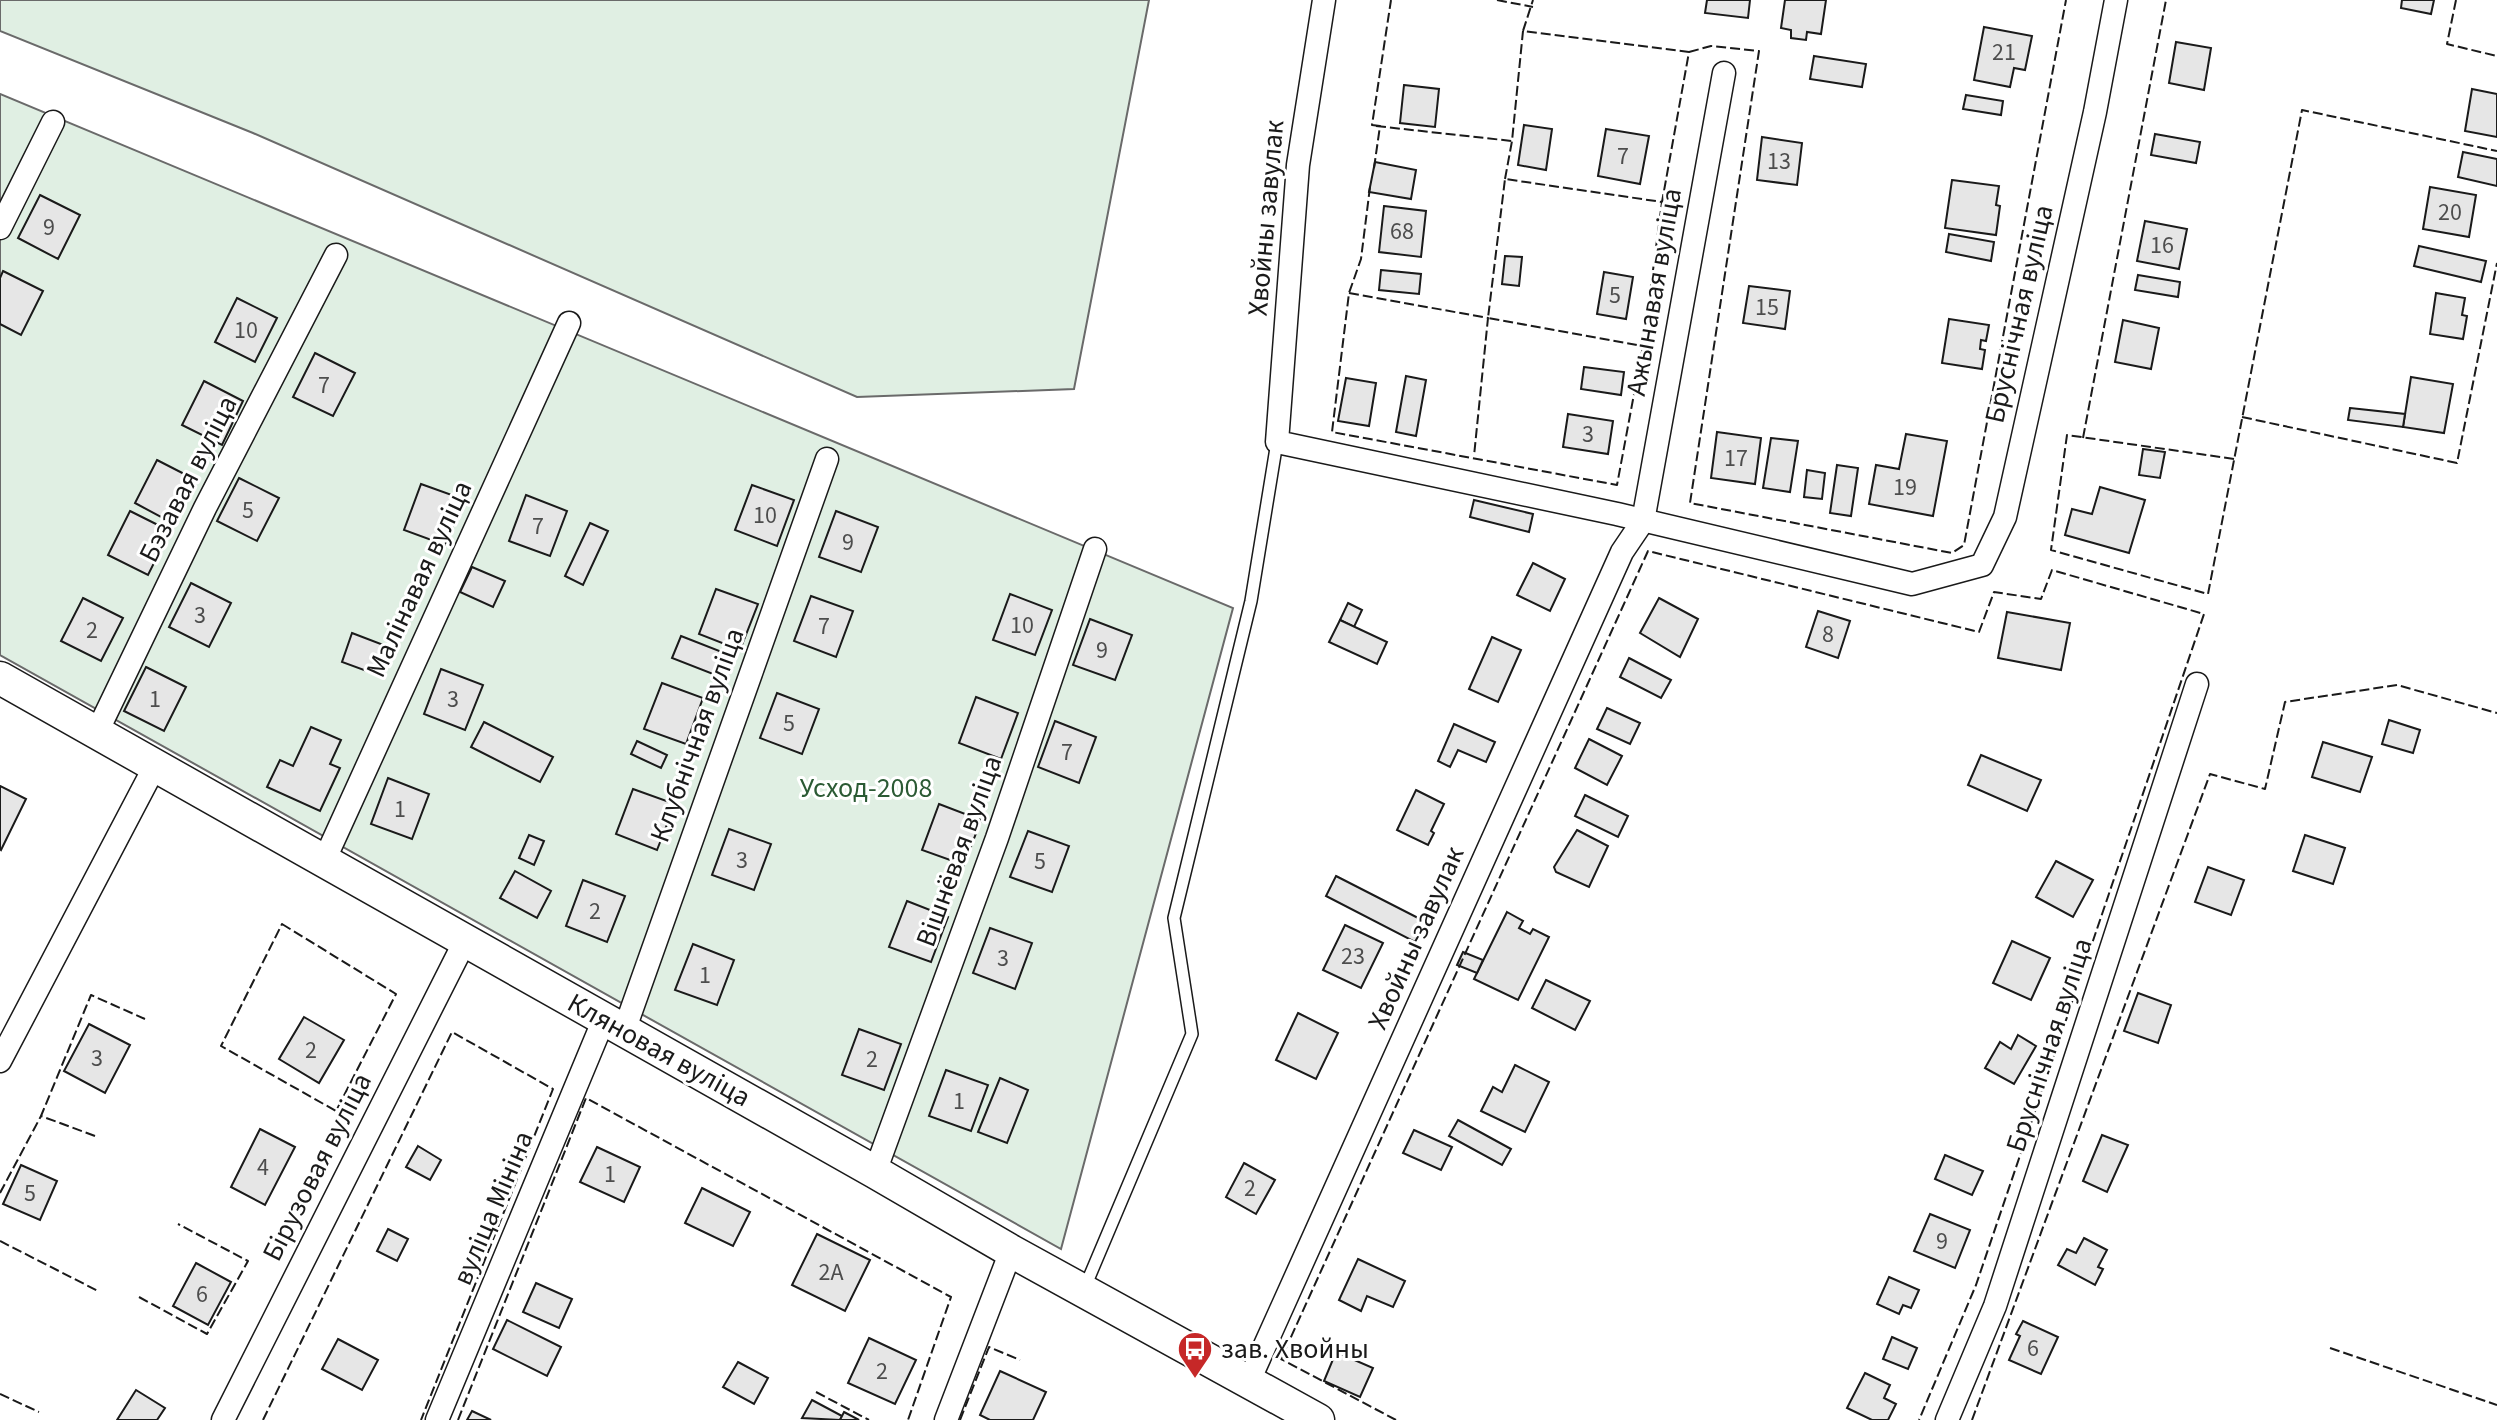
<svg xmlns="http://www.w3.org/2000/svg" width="2497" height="1420" viewBox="0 0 2497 1420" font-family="'Source Sans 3',sans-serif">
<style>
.green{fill:#e0efe3;stroke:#6a6a6a;stroke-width:2}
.building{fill:#e6e6e6;stroke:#1a1a1a;stroke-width:2}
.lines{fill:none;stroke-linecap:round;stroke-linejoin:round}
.lane-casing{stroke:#1a1a1a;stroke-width:14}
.street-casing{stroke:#1a1a1a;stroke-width:25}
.secondary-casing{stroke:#1a1a1a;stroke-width:35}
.lane{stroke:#fff;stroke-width:11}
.street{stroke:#fff;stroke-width:22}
.secondary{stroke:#fff;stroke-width:32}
.fence{stroke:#1a1a1a;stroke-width:2;stroke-dasharray:10 4;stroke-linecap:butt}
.labels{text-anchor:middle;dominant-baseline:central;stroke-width:6;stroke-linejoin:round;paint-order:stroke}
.number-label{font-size:24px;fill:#4d4d4d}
.street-label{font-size:28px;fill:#1a1a1a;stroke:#fff}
.park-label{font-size:28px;fill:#2b5a34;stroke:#fff}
.poi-label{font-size:28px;fill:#1a1a1a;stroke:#fff;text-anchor:start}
</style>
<rect width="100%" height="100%" fill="#fff"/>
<g class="green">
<polygon points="0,0 1149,0 1074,389 857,397 253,133 0,31"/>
<polygon points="0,94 1233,608 1061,1249 0,655"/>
</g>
<g class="building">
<polygon points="1707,0 1750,0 1748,18 1705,13"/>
<polygon points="1785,0 1826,0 1821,34 1807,32 1806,40 1791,38 1791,30 1781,28"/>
<polygon points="2402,0 2434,0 2431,14 2401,8"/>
<polygon points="1984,27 2032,36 2025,70 2014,68 2010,87 1974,80"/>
<polygon points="2176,42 2211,48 2204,90 2169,83"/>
<polygon points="1814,56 1866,64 1862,87 1810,79"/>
<polygon points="1404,85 1439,89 1435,127 1400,123"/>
<polygon points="2472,89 2497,94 2497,137 2465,131"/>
<polygon points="1966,95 2003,101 2001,115 1963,109"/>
<polygon points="1524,125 1552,129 1546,170 1518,165"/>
<polygon points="1606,129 1649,136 1640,184 1598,176"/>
<polygon points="2155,134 2200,142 2196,163 2151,155"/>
<polygon points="1762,137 1802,143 1797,185 1757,180"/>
<polygon points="2463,152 2497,159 2497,186 2458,177"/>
<polygon points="1375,162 1416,170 1411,199 1369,192"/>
<polygon points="1952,180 1999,186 1996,205 2000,206 1996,235 1945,228"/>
<polygon points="2430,187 2476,195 2469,237 2423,229"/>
<polygon points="40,195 80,215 58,259 18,238"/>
<polygon points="1384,206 1426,211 1421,257 1379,252"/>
<polygon points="2145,221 2187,229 2179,269 2137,261"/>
<polygon points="1949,234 1994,242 1991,261 1946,252"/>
<polygon points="2419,246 2486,261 2481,282 2414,266"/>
<polygon points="1505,256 1522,257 1519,286 1502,284"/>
<polygon points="1381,270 1421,274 1419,294 1379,290"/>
<polygon points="3,271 43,291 21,335 0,324 0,278"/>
<polygon points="1604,272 1633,277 1626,319 1597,314"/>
<polygon points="2138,275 2180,282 2178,297 2135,290"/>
<polygon points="1749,286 1790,291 1785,329 1743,323"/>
<polygon points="2436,293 2465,298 2462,315 2467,316 2463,339 2430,334"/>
<polygon points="237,298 277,318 255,362 215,342"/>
<polygon points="1949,319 1989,325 1986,341 1981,340 1980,349 1985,350 1982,369 1942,363"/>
<polygon points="2123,320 2159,328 2151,369 2115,362"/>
<polygon points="315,353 355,373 333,416 293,397"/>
<polygon points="1584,367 1624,372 1621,395 1581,389"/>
<polygon points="1406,376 1426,380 1416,436 1396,432"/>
<polygon points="2411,377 2453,384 2444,433 2403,427"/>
<polygon points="1346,378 1376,383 1369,426 1338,421"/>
<polygon points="204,381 243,401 222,445 182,425"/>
<polygon points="2350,408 2405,414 2403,427 2348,420"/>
<polygon points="1568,414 1613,421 1608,454 1563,447"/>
<polygon points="1717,432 1761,438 1755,484 1711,478"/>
<polygon points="1906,434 1947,441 1933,516 1869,504 1876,465 1899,469"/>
<polygon points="1771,438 1798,441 1790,492 1763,488"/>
<polygon points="2143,449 2165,452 2160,478 2139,475"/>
<polygon points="157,460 196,480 174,524 135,503"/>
<polygon points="1837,465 1858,468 1851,516 1830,513"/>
<polygon points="1807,470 1825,473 1822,499 1804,497"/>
<polygon points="239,478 279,498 257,541 217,521"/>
<polygon points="421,484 463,499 445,545 404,530"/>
<polygon points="752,485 794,500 777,546 735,530"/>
<polygon points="2100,487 2145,500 2129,553 2065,535 2072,509 2092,514"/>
<polygon points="526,495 567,511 550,556 509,541"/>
<polygon points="1474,500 1533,514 1529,532 1470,517"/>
<polygon points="130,511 170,531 148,575 108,555"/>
<polygon points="836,511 878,527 861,572 819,557"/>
<polygon points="590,523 608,531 583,585 565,576"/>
<polygon points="1533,563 1565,579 1550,611 1517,595"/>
<polygon points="472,567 505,581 493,607 460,592"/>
<polygon points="191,583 231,603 209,647 169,627"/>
<polygon points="716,589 758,604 740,650 699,634"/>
<polygon points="1010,594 1052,610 1035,655 993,640"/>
<polygon points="811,596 853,611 836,657 794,641"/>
<polygon points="83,598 123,618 101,661 61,641"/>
<polygon points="1659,598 1698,619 1680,657 1640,633"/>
<polygon points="1348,603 1362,610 1354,627 1340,620"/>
<polygon points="1818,611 1850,621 1838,658 1806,647"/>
<polygon points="2007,612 2070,623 2061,670 1998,658"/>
<polygon points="1090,619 1132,635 1115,680 1073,665"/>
<polygon points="1340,620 1387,642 1377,664 1329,642"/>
<polygon points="352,633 394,649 383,677 342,662"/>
<polygon points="681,636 722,652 713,674 672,658"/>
<polygon points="1492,637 1521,650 1498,702 1469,689"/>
<polygon points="1629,658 1671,680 1661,698 1620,677"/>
<polygon points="146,667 186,687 164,731 124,711"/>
<polygon points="441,669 483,685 465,730 424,714"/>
<polygon points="662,683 703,698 686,744 644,729"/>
<polygon points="777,693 819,709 802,754 760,738"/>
<polygon points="976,697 1018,713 1001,759 959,743"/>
<polygon points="1607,708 1640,723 1630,744 1597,729"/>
<polygon points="2389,720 2420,730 2413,753 2382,744"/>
<polygon points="1055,721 1096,737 1079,783 1038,767"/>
<polygon points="484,722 553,757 540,782 471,747"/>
<polygon points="1454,724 1495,742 1486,762 1458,750 1450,767 1438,761"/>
<polygon points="311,727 341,740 330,764 340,768 320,811 267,787 280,760 293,766"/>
<polygon points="1589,739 1622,756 1607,785 1575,768"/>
<polygon points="637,741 667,755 661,768 631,754"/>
<polygon points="2323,742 2372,757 2360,792 2312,777"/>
<polygon points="1981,755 2041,780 2027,811 1968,785"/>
<polygon points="388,778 429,794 412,839 371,824"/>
<polygon points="0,786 26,799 1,850 0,849"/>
<polygon points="633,789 675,804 657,850 616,834"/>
<polygon points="1416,790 1444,804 1431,831 1434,833 1428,845 1397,830"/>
<polygon points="1585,795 1628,816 1618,837 1575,816"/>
<polygon points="939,804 981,820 964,865 922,850"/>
<polygon points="729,829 771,844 754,890 712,875"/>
<polygon points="1577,830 1608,846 1589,887 1556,872 1554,867"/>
<polygon points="1028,831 1069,846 1052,892 1010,877"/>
<polygon points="529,835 544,841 534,865 519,858"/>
<polygon points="2305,835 2345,848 2333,884 2293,871"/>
<polygon points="2056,861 2093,880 2073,917 2036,897"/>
<polygon points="2208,867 2244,880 2231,915 2195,902"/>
<polygon points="515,871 551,891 537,918 500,898"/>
<polygon points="1336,876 1426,922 1415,942 1326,896"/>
<polygon points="583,880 625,896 607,942 566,926"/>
<polygon points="907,901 948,917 931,962 889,947"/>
<polygon points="1507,912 1523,921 1519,928 1530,934 1533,929 1549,937 1518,1000 1474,979"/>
<polygon points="1345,925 1383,943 1361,988 1323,970"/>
<polygon points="990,928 1032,943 1015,989 973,973"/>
<polygon points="2012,941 2050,958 2031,1000 1993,983"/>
<polygon points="693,944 734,960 717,1005 675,990"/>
<polygon points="1463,952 1483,960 1477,973 1457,965"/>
<polygon points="1546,980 1590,1001 1575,1030 1532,1008"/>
<polygon points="2138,993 2171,1005 2158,1043 2124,1031"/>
<polygon points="1298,1013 1338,1033 1316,1079 1276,1060"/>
<polygon points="304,1017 344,1040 319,1083 279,1059"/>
<polygon points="89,1024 130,1045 105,1093 64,1071"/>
<polygon points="859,1029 901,1044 884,1090 842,1075"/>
<polygon points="2018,1035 2036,1046 2014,1084 1985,1068 2000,1042 2011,1049"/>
<polygon points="1515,1065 1549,1082 1525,1132 1481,1111 1493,1087 1502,1092"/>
<polygon points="946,1070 988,1085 971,1131 929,1116"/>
<polygon points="1000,1078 1028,1090 1007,1143 978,1132"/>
<polygon points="1458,1120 1511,1149 1502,1165 1449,1136"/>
<polygon points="260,1129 295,1147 265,1205 231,1187"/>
<polygon points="1414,1130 1452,1147 1441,1170 1403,1153"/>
<polygon points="2102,1135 2128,1145 2107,1192 2083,1181"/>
<polygon points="418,1146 441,1160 430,1180 406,1167"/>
<polygon points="597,1147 640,1167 624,1202 580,1182"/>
<polygon points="1945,1155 1983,1171 1972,1195 1935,1179"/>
<polygon points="1244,1163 1275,1180 1256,1214 1226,1197"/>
<polygon points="21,1165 57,1181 40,1220 3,1204"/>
<polygon points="702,1188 750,1212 733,1246 685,1223"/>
<polygon points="1930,1214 1970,1230 1955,1268 1914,1251"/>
<polygon points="388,1229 408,1239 397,1261 377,1251"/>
<polygon points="817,1234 870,1260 845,1311 792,1285"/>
<polygon points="2084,1238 2107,1250 2098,1267 2103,1269 2095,1285 2058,1265 2067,1249 2076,1253"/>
<polygon points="1358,1259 1405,1281 1393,1307 1367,1296 1361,1311 1339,1300"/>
<polygon points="196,1263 231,1282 208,1325 173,1306"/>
<polygon points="1889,1277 1919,1290 1911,1308 1903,1305 1899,1314 1877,1304"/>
<polygon points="536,1283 572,1299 559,1328 523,1312"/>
<polygon points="507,1320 561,1347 547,1376 493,1349"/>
<polygon points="2023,1321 2058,1337 2041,1374 2009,1360 2020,1336 2016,1334"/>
<polygon points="1892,1337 1917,1348 1908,1369 1883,1359"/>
<polygon points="869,1338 916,1360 895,1404 848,1383"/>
<polygon points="338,1339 378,1360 362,1390 322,1369"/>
<polygon points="1336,1352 1373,1368 1360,1397 1324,1381"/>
<polygon points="738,1362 768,1378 754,1404 723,1387"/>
<polygon points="1000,1371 1046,1392 1033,1420 990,1420 980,1415"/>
<polygon points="1865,1373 1890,1385 1884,1398 1896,1404 1888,1420 1872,1420 1847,1408"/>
<polygon points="136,1390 165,1408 157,1420 117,1420"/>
<polygon points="812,1400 842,1416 840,1420 802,1418"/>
<polygon points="472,1411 491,1420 467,1420"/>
<polygon points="844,1412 859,1420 840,1420"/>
</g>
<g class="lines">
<defs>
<polyline id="lane" points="1085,1287 1192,1034 1174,918 1251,601 1277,442"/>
<g id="street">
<polyline points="1324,0 1298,165 1277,442 1617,514 1912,584 1982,565 2005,517 2095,112 2116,0"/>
<polyline points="0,228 53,122"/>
<polyline points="97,732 205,508 336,255"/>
<polyline points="324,861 569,323"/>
<polyline points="624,1031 827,459"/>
<polyline points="0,1061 155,766"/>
<polyline points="875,1172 997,838 1095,549"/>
<polyline points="1248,1383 1622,552 1643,521 1724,73"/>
<polyline points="223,1420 465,941"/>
<polyline points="437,1420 604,1019"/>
<polyline points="946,1420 1011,1251"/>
<polyline points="1947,1420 1995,1306 2197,684"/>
</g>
<polyline id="secondary" points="0,678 875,1172 1011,1251 1318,1420"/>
</defs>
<use href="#lane" class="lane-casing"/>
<use href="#street" class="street-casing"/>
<use href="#secondary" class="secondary-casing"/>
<use href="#lane" class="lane"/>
<use href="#street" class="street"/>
<use href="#secondary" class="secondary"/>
<g class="fence">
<polyline points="1497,0 1533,7"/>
<polyline points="2456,0 2447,44 2497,56"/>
<polyline points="1689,52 1711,46 1759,51 1690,503 1952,553 1964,545 2066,0"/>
<polyline points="1376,126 1512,141"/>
<polyline points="1374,168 1380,126 1372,125 1391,0"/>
<polyline points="1505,179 1512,141 1523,31"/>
<polyline points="1370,187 1361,259 1349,293 1332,432 1617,485 1643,346 1488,318 1505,179 1662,202 1689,52 1523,31 1533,0"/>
<polyline points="1349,293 1488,318 1474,456"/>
<polyline points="1643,346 1662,202"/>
<polyline points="2242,417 2457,463 2497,263"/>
<polyline points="2083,438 2166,0"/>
<polyline points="2234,459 2067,435 2051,550 2208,594 2302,110 2497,151"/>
<polygon points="282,924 396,994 336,1111 221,1046"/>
<polyline points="95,1136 41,1116 91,995 145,1019"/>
<polyline points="0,1193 41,1116"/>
<polyline points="0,1241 98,1291"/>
<polyline points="139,1297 207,1334 248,1261 178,1224"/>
<polyline points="2330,1348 2497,1405"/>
<polyline points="816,1392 869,1420"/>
<polyline points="0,1394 39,1412"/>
<polyline points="263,1420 452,1032 553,1089 421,1420"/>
<polyline points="458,1420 586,1098 951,1297 908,1420"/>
<polyline points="960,1420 989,1347 1020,1360"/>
<polyline points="1396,1420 1281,1359 1648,551 1979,632 1994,592 2041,599 2052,570 2204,614 1976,1285 1919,1420"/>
<polyline points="1972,1420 2210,774 2265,789 2285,702 2397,685 2497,713"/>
</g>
</g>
<defs>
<symbol id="bus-pin" viewBox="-11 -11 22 30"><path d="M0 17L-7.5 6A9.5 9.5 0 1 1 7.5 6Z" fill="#c62828" stroke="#fff"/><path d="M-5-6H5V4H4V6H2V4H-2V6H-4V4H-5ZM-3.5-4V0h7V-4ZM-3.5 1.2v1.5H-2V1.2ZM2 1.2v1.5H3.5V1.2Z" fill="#fff"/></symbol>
</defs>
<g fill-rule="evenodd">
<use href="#bus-pin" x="1175" y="1329" width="40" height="54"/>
</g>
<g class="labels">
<g class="number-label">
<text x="2004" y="52">21</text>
<text x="1623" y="156">7</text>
<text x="1779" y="161">13</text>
<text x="2450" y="212">20</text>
<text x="49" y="227">9</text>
<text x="1402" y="231">68</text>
<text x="2162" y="245">16</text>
<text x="1615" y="295">5</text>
<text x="1767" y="307">15</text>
<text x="246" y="330">10</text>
<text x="324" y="385">7</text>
<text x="1588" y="434">3</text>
<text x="1736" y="458">17</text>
<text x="1905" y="487">19</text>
<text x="248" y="510">5</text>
<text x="765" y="515">10</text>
<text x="538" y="526">7</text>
<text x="848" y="542">9</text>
<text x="200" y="615">3</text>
<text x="1022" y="625">10</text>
<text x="824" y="626">7</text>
<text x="92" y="630">2</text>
<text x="1828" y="634">8</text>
<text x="1102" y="650">9</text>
<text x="155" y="699">1</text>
<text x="453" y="699">3</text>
<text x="789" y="723">5</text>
<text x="1067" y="752">7</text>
<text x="400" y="809">1</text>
<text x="742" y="860">3</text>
<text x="1040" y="861">5</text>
<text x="595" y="911">2</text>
<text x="1353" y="956">23</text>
<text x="1003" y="958">3</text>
<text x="705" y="975">1</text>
<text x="311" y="1050">2</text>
<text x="97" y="1058">3</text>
<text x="872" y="1059">2</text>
<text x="959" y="1101">1</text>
<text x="263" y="1167">4</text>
<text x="610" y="1174">1</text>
<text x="1250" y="1188">2</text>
<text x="30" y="1193">5</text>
<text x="1942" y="1241">9</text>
<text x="831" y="1272">2А</text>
<text x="202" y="1294">6</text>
<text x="2033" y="1348">6</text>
<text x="882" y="1371">2</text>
</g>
<g class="street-label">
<text transform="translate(1266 218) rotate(-85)">Хвойны завулак</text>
<text transform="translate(1654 292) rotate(-80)">Ажынавая вуліца</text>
<text transform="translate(2019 314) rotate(-77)">Бруснічная вуліца</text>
<text transform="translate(188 479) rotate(-63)">Бэзавая вуліца</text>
<text transform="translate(419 579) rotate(-65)">Малінавая вуліца</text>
<text transform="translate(697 735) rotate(-70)">Клубнічная вуліца</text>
<text transform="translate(959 851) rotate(-70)">Вішнёвая вуліца</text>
<text transform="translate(1416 938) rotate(-66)">Хвойны завулак</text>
<text transform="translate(2049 1045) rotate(-72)">Бруснічная вуліца</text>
<text transform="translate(659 1050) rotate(29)">Кляновая вуліца</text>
<text transform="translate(317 1167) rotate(-63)">Бірузовая вуліца</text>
<text transform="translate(493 1208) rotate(-67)">вуліца Мініна</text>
</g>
<g class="park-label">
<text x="866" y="788">Усход-2008</text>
</g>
<g class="poi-label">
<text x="1221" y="1349">зав. Хвойны</text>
</g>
</g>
</svg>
